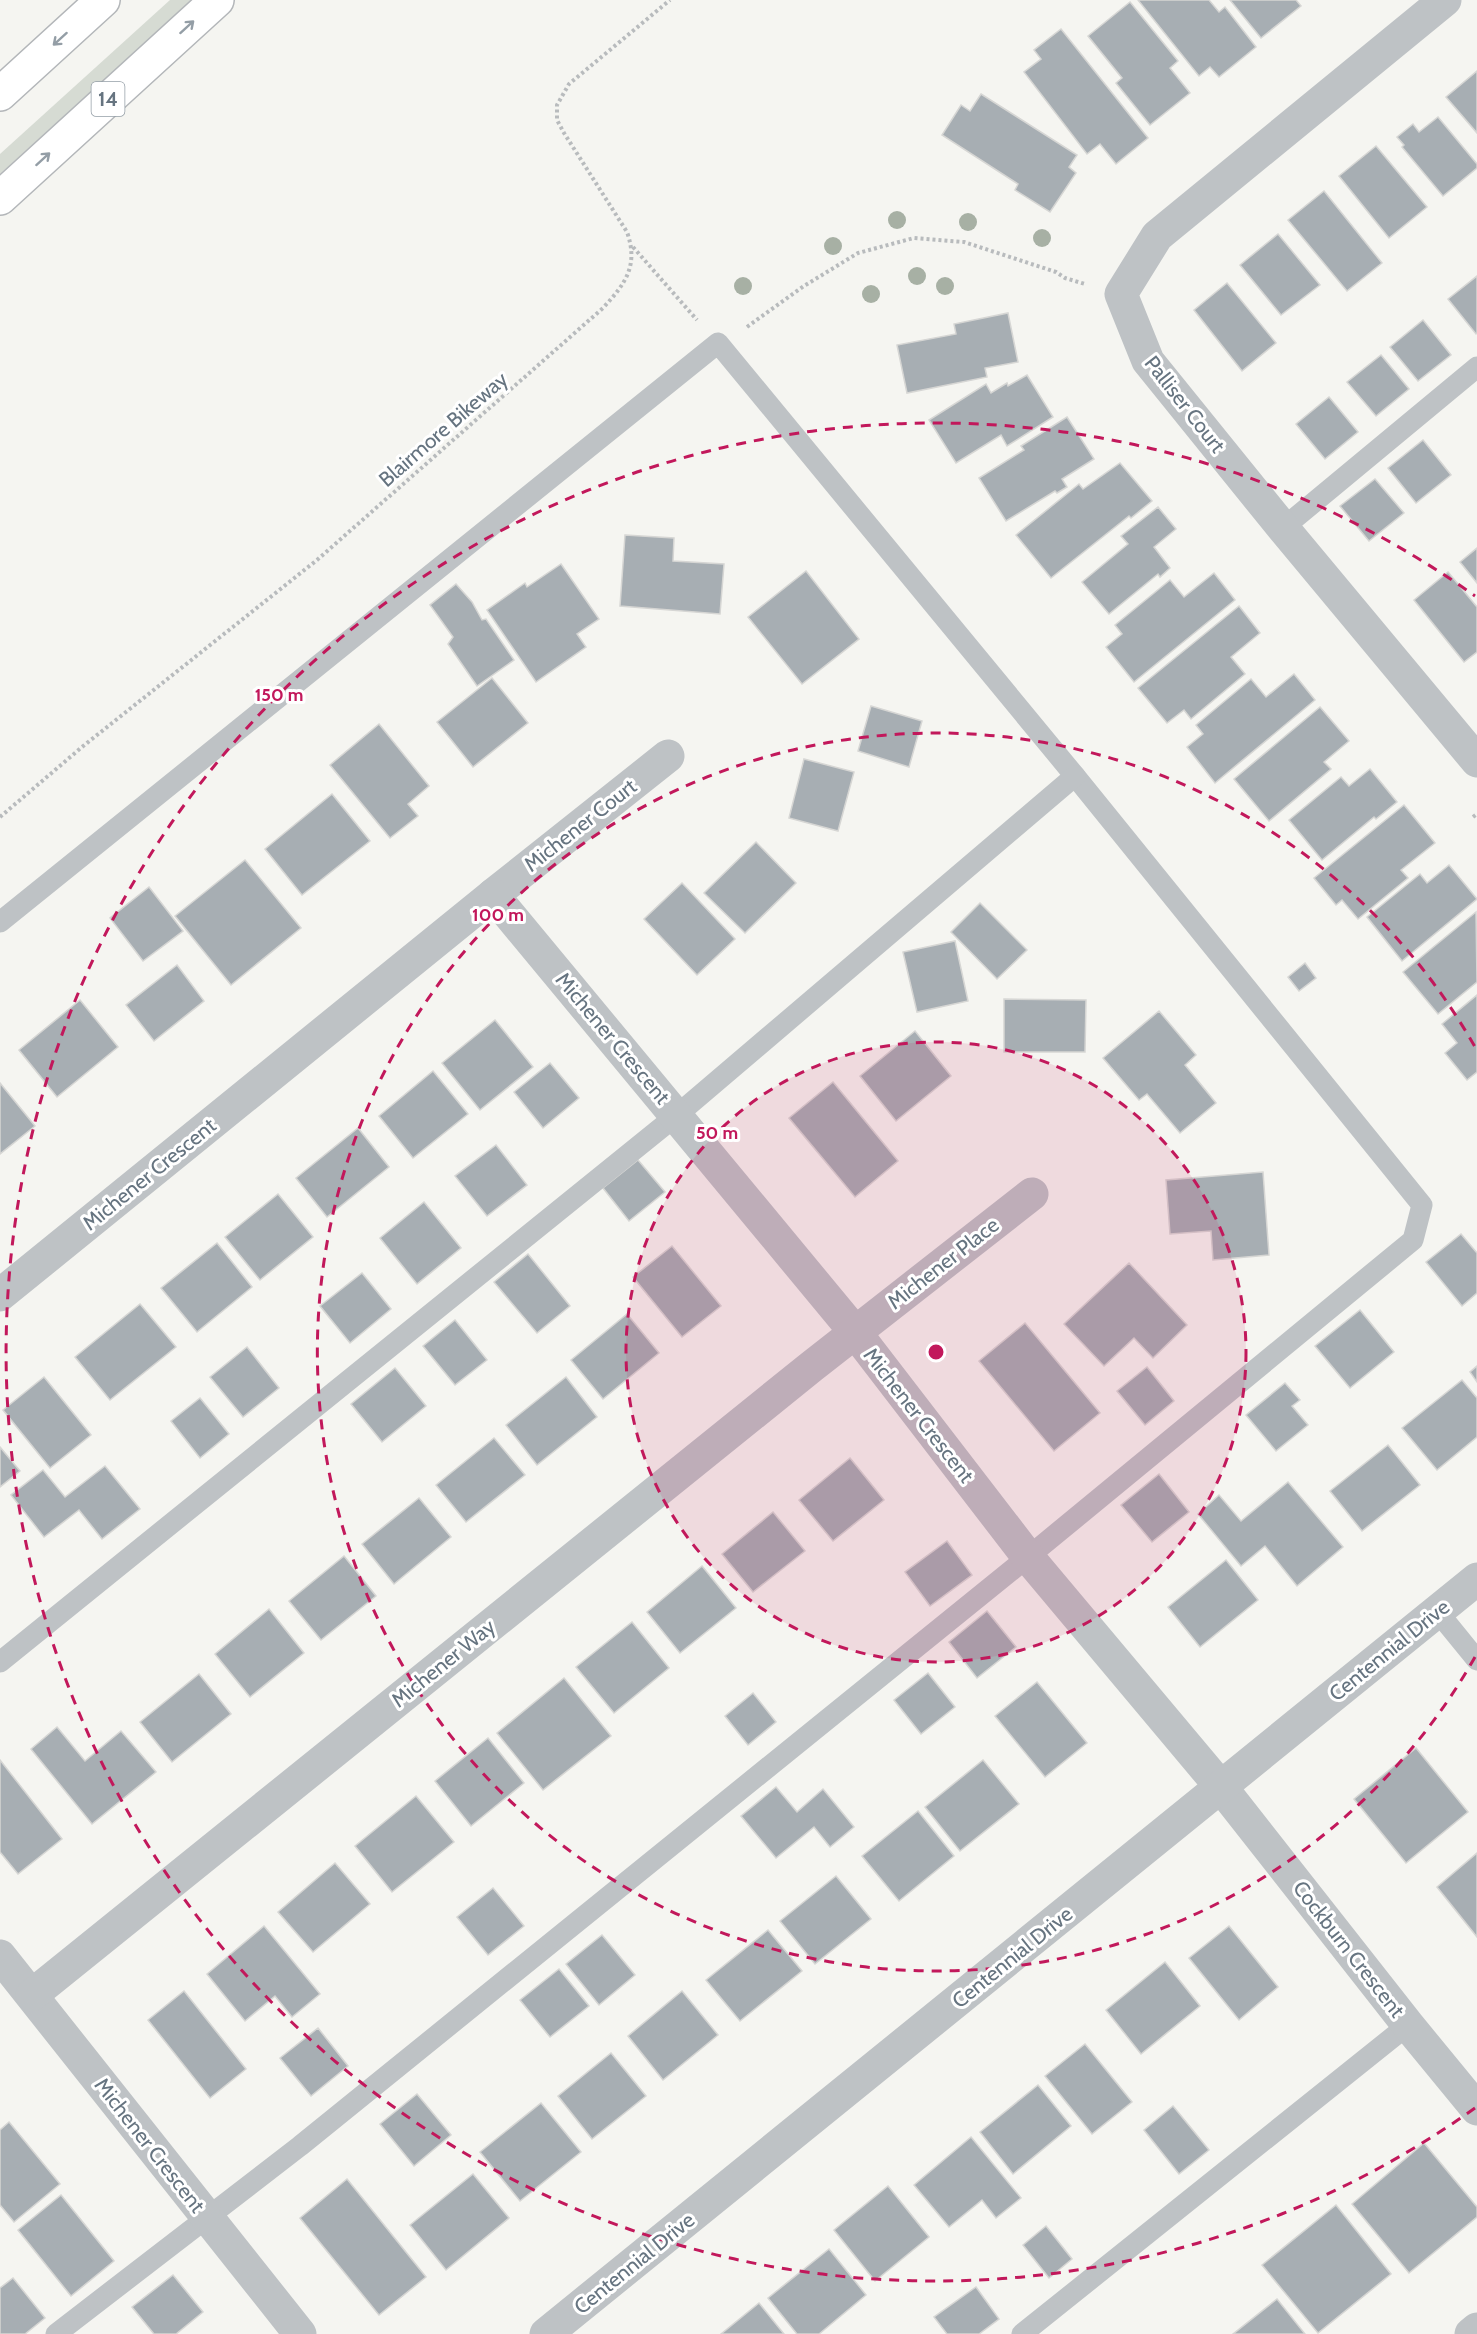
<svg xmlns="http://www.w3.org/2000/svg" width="1477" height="2334" viewBox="0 0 1477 2334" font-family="Cabin,sans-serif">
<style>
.green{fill:#d6dbd3}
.building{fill:#a7aeb3;stroke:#d6d6d4;stroke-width:1.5}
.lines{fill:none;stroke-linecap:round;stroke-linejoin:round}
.highway-casing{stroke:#b3b6b9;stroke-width:36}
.path{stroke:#b8bbbd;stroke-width:4;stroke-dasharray:3 3;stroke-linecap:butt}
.lane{stroke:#bec2c5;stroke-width:21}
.street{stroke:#bec2c5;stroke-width:33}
.highway{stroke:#fff;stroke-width:33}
.tree{fill:#a7b0a4}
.oneway{stroke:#949ea6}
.ring{fill:none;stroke:#c2185b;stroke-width:3;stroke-dasharray:10 8}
.labels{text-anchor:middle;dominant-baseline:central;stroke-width:6;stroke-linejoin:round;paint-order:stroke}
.shield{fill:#fff;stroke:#949ea6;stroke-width:1.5}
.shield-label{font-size:20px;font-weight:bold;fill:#667480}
.street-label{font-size:21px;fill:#667480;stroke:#fff}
.centre{fill:#c2185b;stroke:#fff;stroke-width:3}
.ring-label{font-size:18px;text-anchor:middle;font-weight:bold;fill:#c2185b;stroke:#fff;stroke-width:6;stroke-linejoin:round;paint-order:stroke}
</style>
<rect width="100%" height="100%" fill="#f5f5f1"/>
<polygon class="green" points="170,0 192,0 0,174 0,154"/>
<g class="building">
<polygon points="1138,0 1209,0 1219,12 1225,7 1256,47 1219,77 1210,67 1199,76"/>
<polygon points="1230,0 1296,0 1301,6 1261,38"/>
<polygon points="1130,2 1178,61 1170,68 1190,93 1150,125 1116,83 1122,78 1088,36"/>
<polygon points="1061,29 1148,138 1116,164 1100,144 1087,154 1024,72 1041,59 1034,50"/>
<polygon points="1477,71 1477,133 1446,97"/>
<polygon points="981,94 1077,155 1069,167 1076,173 1050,212 1015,190 1018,184 942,135 961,105 970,111"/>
<polygon points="1438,117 1477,164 1477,168 1443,196 1402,147 1404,145 1397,137 1413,124 1419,132"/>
<polygon points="1376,146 1427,207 1389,238 1339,176"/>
<polygon points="1324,191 1382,263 1347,291 1288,220"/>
<polygon points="1278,234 1320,285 1281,315 1240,265"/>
<polygon points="1477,276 1477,333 1476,334 1448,299"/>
<polygon points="1227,283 1276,343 1242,371 1194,310"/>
<polygon points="1008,313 1018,362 985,368 987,377 907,393 897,345 956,334 954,324"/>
<polygon points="1423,320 1451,355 1418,381 1390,347"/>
<polygon points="1381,355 1409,389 1376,416 1347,382"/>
<polygon points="1027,375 1053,417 1007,446 1001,435 956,463 929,420 986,384 991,393 1007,383 1008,386"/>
<polygon points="1329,397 1358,432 1325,459 1296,424"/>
<polygon points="1067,417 1094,459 1062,479 1067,487 1057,493 1055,491 1006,521 979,478 1024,450 1021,446"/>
<polygon points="1423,440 1451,475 1416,503 1388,468"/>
<polygon points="1120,463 1152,501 1131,518 1129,516 1051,578 1016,535 1079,484 1083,489"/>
<polygon points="1375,479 1404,513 1369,541 1340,506"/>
<polygon points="1158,507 1176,529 1154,547 1170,568 1160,577 1158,574 1109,614 1082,582 1128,544 1121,536"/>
<polygon points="625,535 674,538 673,561 724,564 720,614 620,606"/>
<polygon points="1477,548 1477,583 1460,562"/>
<polygon points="561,564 599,619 577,634 586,647 536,682 487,610 525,583 527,587"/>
<polygon points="806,571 859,639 802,684 748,617"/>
<polygon points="1448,572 1477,607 1477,652 1464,662 1414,600"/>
<polygon points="1214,573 1235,600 1134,682 1106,647 1122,634 1115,625 1170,580 1184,597"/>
<polygon points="456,584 472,602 482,620 486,619 514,660 477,686 448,644 453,637 430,605"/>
<polygon points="1239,606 1260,633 1231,657 1245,674 1191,719 1184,710 1167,723 1138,688"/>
<polygon points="1294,674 1315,700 1215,783 1187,747 1203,734 1196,725 1251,679 1266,697"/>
<polygon points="492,678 528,723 473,767 437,722"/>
<polygon points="871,706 922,721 909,767 858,751"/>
<polygon points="1320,707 1349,741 1324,762 1331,769 1269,821 1234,779"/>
<polygon points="379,724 429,786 408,804 418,816 390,838 330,765"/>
<polygon points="804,759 854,772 838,831 789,818"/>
<polygon points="1370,769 1397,802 1376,819 1374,817 1322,860 1289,820 1341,777 1349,786"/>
<polygon points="332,794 370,841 302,895 265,849"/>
<polygon points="1404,805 1435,843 1401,870 1408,878 1358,919 1342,900 1336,905 1314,878"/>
<polygon points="756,842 796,883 745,933 704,893"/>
<polygon points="245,860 301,928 231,985 175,916"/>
<polygon points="1449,865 1477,899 1402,961 1367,917 1420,874 1427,883"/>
<polygon points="682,883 735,939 697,975 644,919"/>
<polygon points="149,887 183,931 143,961 110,918"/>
<polygon points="980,903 1027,950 997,979 951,932"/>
<polygon points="1476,912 1477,982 1438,1014 1403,972"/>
<polygon points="955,941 968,1001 917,1012 903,952"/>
<polygon points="1305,963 1316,978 1299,991 1288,977"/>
<polygon points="177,965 204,1001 154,1041 126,1005"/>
<polygon points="1477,995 1477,1072 1467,1080 1445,1053 1457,1043 1442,1024"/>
<polygon points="1004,999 1086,1000 1085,1052 1004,1052"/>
<polygon points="80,1000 118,1047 57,1097 19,1050"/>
<polygon points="1159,1011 1196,1055 1185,1065 1216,1103 1180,1133 1147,1094 1139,1100 1103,1058"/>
<polygon points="495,1020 533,1067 480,1110 442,1063"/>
<polygon points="915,1031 951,1076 896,1121 860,1076"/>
<polygon points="550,1063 579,1098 543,1128 514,1092"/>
<polygon points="433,1071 468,1114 413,1158 379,1116"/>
<polygon points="833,1082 898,1161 855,1197 789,1118"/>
<polygon points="0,1083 35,1126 0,1154"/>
<polygon points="358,1128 389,1167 327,1217 296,1178"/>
<polygon points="496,1145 527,1185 487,1216 455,1176"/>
<polygon points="638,1160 665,1192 629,1221 603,1188"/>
<polygon points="1263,1172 1269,1255 1213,1260 1211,1231 1170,1234 1166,1180"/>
<polygon points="278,1194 313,1237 260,1280 225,1237"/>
<polygon points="424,1202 461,1248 417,1284 380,1238"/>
<polygon points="1461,1234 1477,1253 1477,1293 1462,1306 1426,1262"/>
<polygon points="217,1243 252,1287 197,1332 161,1288"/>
<polygon points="672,1246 721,1306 682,1337 633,1277"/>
<polygon points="528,1254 570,1306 537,1333 494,1282"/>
<polygon points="1129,1263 1187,1325 1153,1358 1134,1338 1104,1366 1064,1324"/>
<polygon points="362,1273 391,1309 350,1343 320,1306"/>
<polygon points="140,1304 176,1347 110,1400 75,1357"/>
<polygon points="1360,1310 1394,1352 1350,1388 1315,1346"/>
<polygon points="627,1314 659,1353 603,1399 571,1360"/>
<polygon points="455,1320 487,1360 455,1385 423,1346"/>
<polygon points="1025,1323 1100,1413 1054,1451 979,1361"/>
<polygon points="247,1347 279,1388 243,1417 210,1377"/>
<polygon points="1477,1366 1477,1382 1470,1372"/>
<polygon points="1147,1367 1174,1401 1145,1425 1117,1391"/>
<polygon points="395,1368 426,1406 382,1442 351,1404"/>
<polygon points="44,1377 91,1435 50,1468 3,1410"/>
<polygon points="566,1377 597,1417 537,1465 506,1425"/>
<polygon points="1462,1380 1477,1398 1477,1437 1437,1470 1402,1428"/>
<polygon points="1285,1383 1300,1400 1292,1406 1308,1425 1276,1451 1246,1415"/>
<polygon points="200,1398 229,1434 200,1458 171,1421"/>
<polygon points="494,1438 525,1475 466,1522 436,1485"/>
<polygon points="1388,1445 1420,1485 1362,1531 1330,1491"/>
<polygon points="0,1447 20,1471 0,1487"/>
<polygon points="850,1458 884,1500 833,1541 799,1500"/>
<polygon points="105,1466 140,1509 102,1539 79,1510 44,1537 11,1495 43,1470 65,1497"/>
<polygon points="1159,1474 1189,1512 1152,1542 1121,1505"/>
<polygon points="1288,1482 1343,1547 1297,1586 1265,1546 1241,1566 1198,1514 1219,1495 1241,1521"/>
<polygon points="419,1498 451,1537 394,1584 362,1544"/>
<polygon points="773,1512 805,1551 753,1592 722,1554"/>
<polygon points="947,1541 972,1575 930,1606 905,1572"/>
<polygon points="344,1556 376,1596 321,1640 289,1601"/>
<polygon points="1226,1560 1258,1600 1200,1647 1168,1607"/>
<polygon points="702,1566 736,1608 680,1653 647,1612"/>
<polygon points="269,1609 304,1653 250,1697 215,1654"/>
<polygon points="987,1611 1016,1647 977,1678 949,1642"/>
<polygon points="632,1622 669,1668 614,1713 576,1667"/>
<polygon points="928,1673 955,1707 921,1734 894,1700"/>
<polygon points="199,1674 231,1714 172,1762 140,1722"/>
<polygon points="564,1678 611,1736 543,1790 497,1733"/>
<polygon points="1037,1682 1087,1743 1045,1777 995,1716"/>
<polygon points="753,1693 776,1722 748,1745 725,1716"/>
<polygon points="57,1727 85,1761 121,1731 156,1772 92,1824 31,1749"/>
<polygon points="488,1738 524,1783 471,1826 435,1781"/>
<polygon points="1416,1748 1468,1812 1406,1863 1354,1799"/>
<polygon points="0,1760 62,1839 18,1874 0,1852"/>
<polygon points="983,1760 1019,1804 960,1851 925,1807"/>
<polygon points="776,1787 797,1812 823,1789 854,1827 830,1847 814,1827 776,1858 741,1816"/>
<polygon points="416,1796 454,1842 392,1892 355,1846"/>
<polygon points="918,1811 954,1856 899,1901 862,1856"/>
<polygon points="1477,1853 1477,1937 1437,1887"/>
<polygon points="335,1863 370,1904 313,1952 278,1912"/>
<polygon points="836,1876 871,1919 815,1964 780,1921"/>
<polygon points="493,1888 524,1926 488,1955 457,1917"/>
<polygon points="264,1926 320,1994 292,2017 275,1996 245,2021 207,1974"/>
<polygon points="1229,1926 1278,1987 1239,2020 1189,1958"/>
<polygon points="768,1930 802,1971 740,2021 706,1980"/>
<polygon points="602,1935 635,1975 599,2005 566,1964"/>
<polygon points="1165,1962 1200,2006 1141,2054 1106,2010"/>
<polygon points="559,1969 589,2006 550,2037 520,2000"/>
<polygon points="184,1991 246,2069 210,2098 148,2020"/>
<polygon points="682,1991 718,2035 663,2080 628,2036"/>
<polygon points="318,2028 348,2066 311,2096 280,2058"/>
<polygon points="1085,2044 1132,2102 1092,2134 1045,2076"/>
<polygon points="611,2053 646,2096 592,2139 558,2096"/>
<polygon points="1038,2085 1071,2126 1013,2174 980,2132"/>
<polygon points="417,2094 451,2135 414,2166 380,2124"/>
<polygon points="541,2103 581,2152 520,2201 480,2152"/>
<polygon points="1173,2106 1209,2150 1179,2174 1144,2130"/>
<polygon points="9,2122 60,2184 14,2222 0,2205 0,2130"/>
<polygon points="971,2137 1021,2198 996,2218 982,2200 949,2227 914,2185"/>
<polygon points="1424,2143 1477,2207 1477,2217 1409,2273 1352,2204"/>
<polygon points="473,2174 509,2218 446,2270 410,2225"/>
<polygon points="347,2179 426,2277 379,2315 300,2218"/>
<polygon points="888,2186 929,2237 875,2281 834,2230"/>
<polygon points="61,2195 114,2261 71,2296 18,2230"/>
<polygon points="1336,2205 1391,2274 1318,2333 1262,2265"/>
<polygon points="1046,2226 1072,2259 1049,2278 1023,2245"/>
<polygon points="829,2249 866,2295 819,2334 797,2334 768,2298"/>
<polygon points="173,2275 203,2312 176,2334 154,2334 132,2307"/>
<polygon points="13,2278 45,2318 25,2334 0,2334 0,2288"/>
<polygon points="976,2287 999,2319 979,2334 947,2334 934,2317"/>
<polygon points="1277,2299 1305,2334 1233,2334"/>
<polygon points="759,2303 784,2334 721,2334"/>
</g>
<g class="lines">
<defs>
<g id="highway">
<polyline points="0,94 103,0"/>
<polyline points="0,198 217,0"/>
</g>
</defs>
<use href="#highway" class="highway-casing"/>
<g class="path">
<polyline points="633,247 697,320"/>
<polyline points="747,327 804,286 858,253 914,238 964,242 1056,272 1065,278 1085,284"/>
<path d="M0,817L82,747L317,560L603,308C625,284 639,266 627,232L564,133L557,120V105L569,84L670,0"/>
<polyline points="1473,817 1477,814"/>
</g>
<g class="lane">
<polyline points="1283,528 1477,367"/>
<polyline points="0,922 718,343 1075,776 1422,1205 1413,1240 1028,1557 300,2146 56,2334"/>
<polyline points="1437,1611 1477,1660"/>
<polyline points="0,1662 677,1115 1075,776"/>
<polyline points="1022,2334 1408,2025"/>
</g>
<g class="street">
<polyline points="1445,0 1157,236 1121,294 1148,361 1283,528 1477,761"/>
<polyline points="493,895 668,756"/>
<polyline points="0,1295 493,895 855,1332 1028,1557 1221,1787 1408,2025 1477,2109"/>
<polyline points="0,1956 300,2334"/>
<polyline points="32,1995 811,1367 1032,1194"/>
<polyline points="546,2334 1477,1579"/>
<polyline points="1471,2334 1477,2329"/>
</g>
<use href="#highway" class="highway"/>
</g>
<g class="tree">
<circle cx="897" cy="220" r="9"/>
<circle cx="968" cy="222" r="9"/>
<circle cx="1042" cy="238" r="9"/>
<circle cx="833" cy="246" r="9"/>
<circle cx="917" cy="276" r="9"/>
<circle cx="743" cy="286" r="9"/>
<circle cx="945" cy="286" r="9"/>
<circle cx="871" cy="294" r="9"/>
</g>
<defs><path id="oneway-shaft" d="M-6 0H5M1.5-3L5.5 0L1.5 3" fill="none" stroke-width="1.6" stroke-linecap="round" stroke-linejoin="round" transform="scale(1.5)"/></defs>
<g class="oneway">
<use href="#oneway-shaft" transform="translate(187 27) rotate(-42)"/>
<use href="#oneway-shaft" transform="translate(60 39) rotate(138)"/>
<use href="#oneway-shaft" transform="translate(43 159) rotate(-42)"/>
</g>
<circle cx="936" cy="1352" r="310" fill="#c2185b" fill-opacity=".12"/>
<g class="ring">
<circle cx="936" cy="1352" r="310"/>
<path d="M1475 1657A619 619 0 1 1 1475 1047"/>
<path d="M1475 2108A929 929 0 1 1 1475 596"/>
</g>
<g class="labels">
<rect class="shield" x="91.5" y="82" width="33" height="34" rx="4.5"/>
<g class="shield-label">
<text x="108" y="99">14</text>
</g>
<g class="street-label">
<text transform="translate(1185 404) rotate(52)">Palliser Court</text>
<text transform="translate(443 429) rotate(-41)">Blairmore Bikeway</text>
<text transform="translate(580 825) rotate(-38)">Michener Court</text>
<text transform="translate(613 1038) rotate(50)">Michener Crescent</text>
<text transform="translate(149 1174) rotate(-39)">Michener Crescent</text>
<text transform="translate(943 1263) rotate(-38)">Michener Place</text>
<text transform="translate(919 1415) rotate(52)">Michener Crescent</text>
<text transform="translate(1389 1650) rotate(-39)">Centennial Drive</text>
<text transform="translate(443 1663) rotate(-39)">Michener Way</text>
<text transform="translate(1349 1949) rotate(52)">Cockburn Crescent</text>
<text transform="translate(1012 1957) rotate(-39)">Centennial Drive</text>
<text transform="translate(150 2145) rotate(52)">Michener Crescent</text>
<text transform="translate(634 2263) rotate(-39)">Centennial Drive</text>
</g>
</g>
<circle cx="936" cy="1352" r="9" class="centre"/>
<g class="ring-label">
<text x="279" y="701">150 m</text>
<text x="498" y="921">100 m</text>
<text x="717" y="1139">50 m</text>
</g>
</svg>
